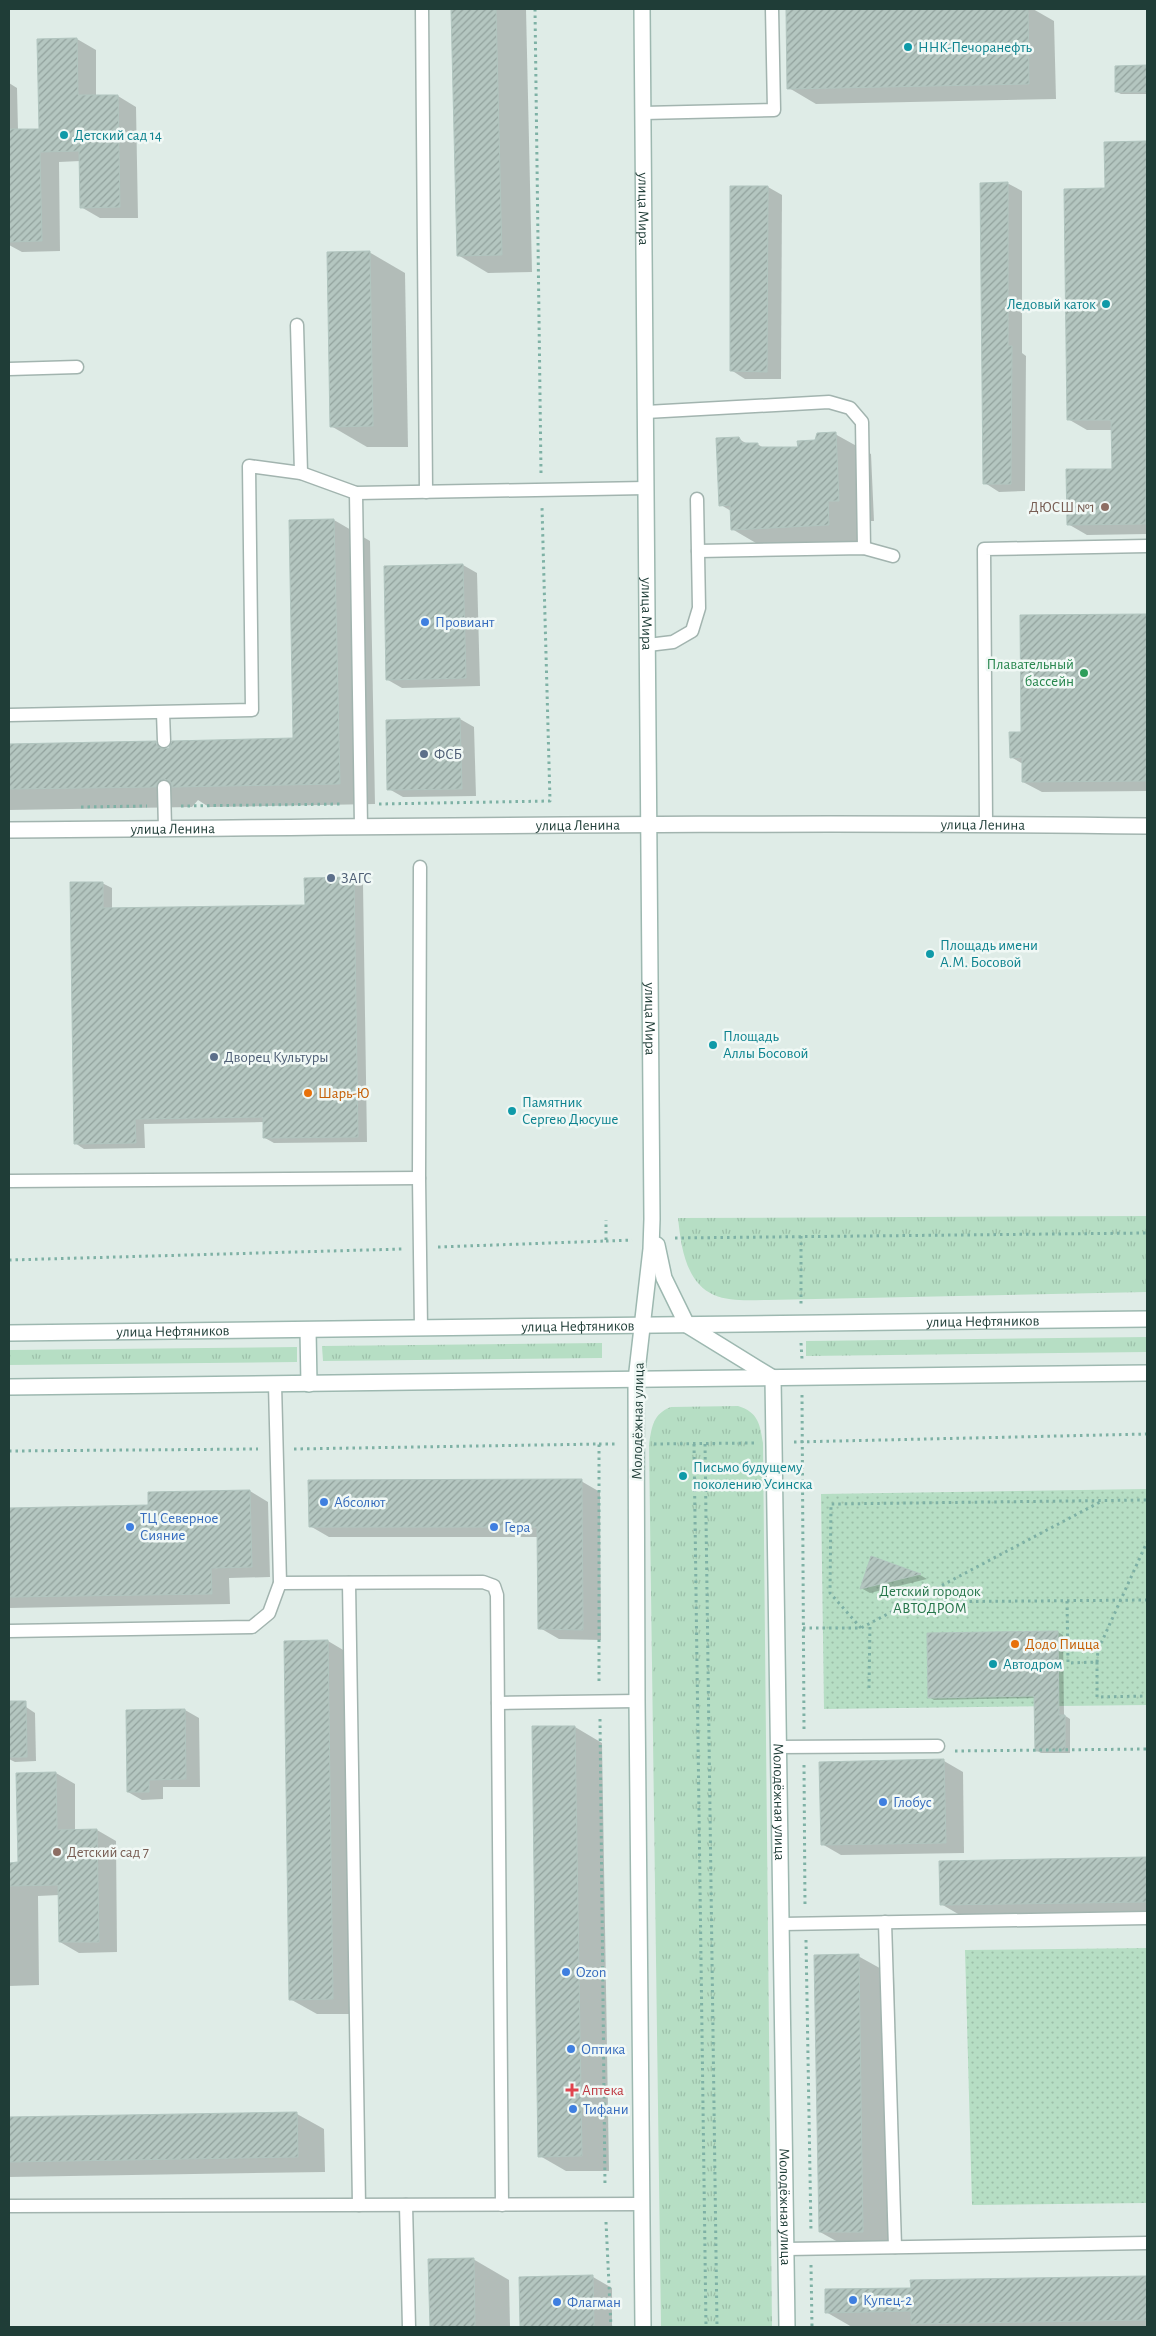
<svg xmlns="http://www.w3.org/2000/svg" width="1156" height="2336" viewBox="0 0 1156 2336" font-family="'Alegreya Sans',sans-serif">
<style>
.grass{fill:url(#grass-tufts)}
.park{fill:url(#park-dots)}
.shadow{fill:#0003}
.building{fill:url(#building-hatch);stroke:#b1c5bf}
.lines{fill:none;stroke-linecap:round;stroke-linejoin:round}
.service-casing{stroke:#a2b4af;stroke-width:15}
.tertiary-casing{stroke:#a2b4af;stroke-width:18}
.secondary-casing{stroke:#9db8b0;stroke-width:18}
.path{stroke:#7eb1a5;stroke-width:3;stroke-dasharray:2.5 4;stroke-linecap:butt}
.service{stroke:#fff;stroke-width:12}
.tertiary{stroke:#fff;stroke-width:15}
.secondary{stroke:#fff;stroke-width:15}
.culture-dot{fill:#0f9aa8;stroke:#f0f8f5;stroke-width:2}
.education-dot{fill:#8d6e63;stroke:#f0f8f5;stroke-width:2}
.shop-dot{fill:#3f7fe0;stroke:#f0f8f5;stroke-width:2}
.leisure-dot{fill:#2e9e5b;stroke:#f0f8f5;stroke-width:2}
.service-dot{fill:#5c6f8a;stroke:#f0f8f5;stroke-width:2}
.food-dot{fill:#e8710a;stroke:#f0f8f5;stroke-width:2}
.health-dot{fill:#e0444e;stroke:#f0f8f5;stroke-width:2}
.labels{text-anchor:middle;dominant-baseline:central;stroke-width:5;stroke-linejoin:round;paint-order:stroke}
.culture-label{font-size:15px;fill:#0d838f;stroke:#f0f8f5;text-anchor:start}
.street-label{font-size:15px;fill:#1f3d37;stroke:#f0f8f5}
.education-label{font-size:15px;fill:#785e54;stroke:#f0f8f5;text-anchor:end}
.shop-label{font-size:15px;fill:#366cbe;stroke:#f0f8f5;text-anchor:start}
.leisure-label{font-size:15px;fill:#27864d;stroke:#f0f8f5;text-anchor:end}
.service-label{font-size:15px;fill:#4e5e75;stroke:#f0f8f5;text-anchor:start}
.food-label{font-size:15px;fill:#c56008;stroke:#f0f8f5;text-anchor:start}
.park-label{font-size:15px;fill:#27764b;stroke:#f0f8f5}
.health-label{font-size:15px;fill:#be3a42;stroke:#f0f8f5;text-anchor:start}
</style>
<defs>
<pattern id="grass-tufts" width="24" height="20" patternUnits="userSpaceOnUse" patternTransform="scale(1.25)"><rect width="24" height="20" fill="#b6dec4"/><path d="M3 7l-1-3M5 7V3M7 7l1-3M15 17l-1-3M17 17v-4M19 17l1-3" fill="none" stroke="#9cbfa9"/></pattern>
<pattern id="park-dots" width="8" height="8" patternUnits="userSpaceOnUse" patternTransform="scale(1.25)"><rect width="8" height="8" fill="#b6dec4"/><path d="M2 2h.1M6 6h.1" fill="none" stroke="#9cbfa9" stroke-width="1.8" stroke-linecap="round"/></pattern>
<pattern id="building-hatch" width="6" height="6" patternUnits="userSpaceOnUse" patternTransform="scale(1.25)"><rect width="6" height="6" fill="#b4c6c0"/><path d="M-1 1l2-2M0 6l6-6M5 7l2-2" fill="none" stroke="#92a29d"/></pattern>
</defs>
<rect width="100%" height="100%" fill="#dfece7"/>
<g class="grass">
<path d="M1147,1216V1292L768,1300C751,1300 730,1302 714,1295C685,1282 681,1245 678,1218Z"/>
<polygon points="1147,1337 1147,1352 806,1356 806,1341"/>
<polygon points="602,1343 602,1358 323,1361 322,1346"/>
<polygon points="297,1347 297,1362 9,1365 9,1350"/>
<path d="M738,1406C758,1412 760,1424 763,1443L772,2327H661L649,1444C652,1426 653,1414 671,1407Z"/>
</g>
<g class="park">
<polygon points="1147,1489 1147,1705 824,1709 821,1494"/>
<polygon points="1147,1948 1147,2203 972,2205 965,1950"/>
</g>
<g class="shadow">
<polygon points="452,9 526,9 532,272 488,273 458,255"/>
<polygon points="862,9 1033,9 1054,21 1056,99 816,104 789,88 787,10"/>
<polygon points="77,39 96,50 96,96 118,96 136,107 138,218 100,218 81,207 80,161 59,162 60,251 22,252 9,245 9,83 17,88 18,130 40,130"/>
<polygon points="1116,67 1147,67 1147,94 1121,94 1117,92"/>
<polygon points="1147,142 1147,534 1087,535 1068,524 1113,470 1112,430 1087,430 1068,419 1106,189 1105,143"/>
<polygon points="1007,183 1022,191 1022,353 1026,356 1025,491 999,492 985,483"/>
<polygon points="768,187 782,195 781,379 745,379 731,370"/>
<polygon points="369,252 405,273 408,447 367,447 331,426"/>
<polygon points="835,434 871,454 874,521 864,521 865,546 768,550 732,529 731,511 721,505 739,439 749,445 757,444 764,448 799,448"/>
<polygon points="334,520 370,541 375,804 209,807 198,800 192,807 9,810 9,745 156,743 167,749 294,740"/>
<polygon points="463,565 477,573 480,686 402,688 388,680 385,567"/>
<polygon points="1147,616 1147,791 1042,792 1023,782 1023,764 1011,757 1022,733 1021,617"/>
<polygon points="460,719 474,727 476,796 403,797 389,789 387,721"/>
<polygon points="354,879 363,884 367,1142 274,1143 265,1138 264,1122 144,1124 145,1148 84,1149 75,1143 102,883 112,888 112,909 306,907"/>
<polygon points="581,1481 600,1492 601,1640 559,1639 540,1628 538,1537 329,1537 310,1526"/>
<polygon points="250,1491 268,1502 270,1577 229,1578 230,1604 9,1608 9,1509 150,1507"/>
<polygon points="871,1558 920,1575 927,1579 870,1593 861,1588"/>
<polygon points="1058,1632 1063,1635 1064,1715 1070,1719 1070,1753 1041,1753 1036,1750 1035,1698 934,1700 929,1697"/>
<polygon points="328,1641 355,1657 359,2014 317,2014 290,1999 285,1642"/>
<polygon points="9,1707 26,1707 35,1713 36,1761 15,1762 9,1759"/>
<polygon points="185,1710 199,1718 200,1787 163,1787 163,1799 142,1800 128,1792 127,1711"/>
<polygon points="575,1727 602,1743 609,2171 566,2171 540,2156 533,1728"/>
<polygon points="944,1761 963,1772 964,1853 841,1855 822,1844"/>
<polygon points="56,1773 75,1784 75,1831 97,1830 116,1841 117,1952 79,1953 60,1942 59,1895 38,1896 39,1985 9,1986 9,1864 19,1864"/>
<polygon points="1147,1858 1147,1922 977,1925 941,1904 940,1862"/>
<polygon points="858,1956 894,1976 899,2252 856,2252 820,2232"/>
<polygon points="297,2114 324,2129 325,2172 9,2177 9,2119"/>
<polygon points="473,2259 509,2280 510,2327 431,2327 430,2260"/>
<polygon points="593,2277 612,2288 612,2327 521,2327 520,2278"/>
<polygon points="1147,2277 1147,2327 852,2327 826,2312 912,2289 912,2281"/>
</g>
<g class="building">
<polygon points="451,9 496,9 502,255 457,256"/>
<polygon points="786,9 1028,9 1029,84 787,89"/>
<polygon points="77,38 78,95 118,95 120,207 80,208 79,151 40,152 42,241 9,242 9,129 39,129 37,39"/>
<polygon points="1147,65 1147,92 1115,92 1115,66"/>
<polygon points="1147,141 1146,524 1067,525 1066,469 1112,469 1111,420 1067,420 1064,189 1105,188 1104,142"/>
<polygon points="1008,182 1008,346 1012,346 1011,484 983,484 980,183"/>
<polygon points="730,186 768,186 767,372 730,371"/>
<polygon points="370,251 373,426 330,427 327,252"/>
<polygon points="836,432 839,501 828,501 829,525 731,530 730,505 719,506 716,438 739,437 742,443 758,443 758,447 798,447 797,441 815,440 817,433"/>
<polygon points="334,519 340,784 172,787 171,782 164,779 159,780 156,787 9,789 9,744 156,741 157,746 164,749 169,748 172,741 293,738 289,520"/>
<polygon points="463,564 466,678 386,680 384,566"/>
<polygon points="1147,614 1147,781 1022,782 1022,757 1010,758 1009,732 1021,732 1020,615"/>
<polygon points="460,718 462,789 387,790 386,720"/>
<polygon points="354,877 358,1137 263,1138 263,1117 135,1119 136,1143 74,1144 70,882 103,882 103,908 305,905 304,878"/>
<polygon points="582,1479 583,1630 538,1629 537,1527 309,1527 308,1480"/>
<polygon points="250,1490 252,1567 211,1568 212,1594 9,1597 9,1508 148,1505 148,1492"/>
<polygon points="871,1556 921,1574 860,1589"/>
<polygon points="1058,1631 1059,1715 1065,1715 1065,1751 1035,1751 1034,1696 928,1698 927,1633"/>
<polygon points="328,1640 333,1999 289,2000 284,1641"/>
<polygon points="9,1701 26,1701 27,1757 9,1757"/>
<polygon points="185,1709 186,1779 149,1780 149,1792 127,1792 126,1710"/>
<polygon points="532,1726 575,1726 582,2156 538,2157"/>
<polygon points="944,1759 946,1843 821,1845 819,1762"/>
<polygon points="56,1772 57,1830 97,1829 99,1942 59,1942 58,1885 9,1886 9,1863 18,1862 16,1773"/>
<polygon points="1147,1857 1147,1902 940,1905 939,1861"/>
<polygon points="859,1954 863,2232 819,2232 814,1955"/>
<polygon points="297,2112 298,2157 9,2162 9,2117"/>
<polygon points="474,2258 475,2327 430,2327 428,2259"/>
<polygon points="593,2275 594,2327 520,2327 519,2277"/>
<polygon points="1147,2276 1147,2320 911,2324 911,2311 825,2313 825,2289 911,2288 910,2280"/>
</g>
<g class="lines">
<defs>
<g id="service">
<polyline points="422,9 426,492"/>
<polyline points="643,113 774,110 772,9"/>
<polyline points="297,325 301,473"/>
<polyline points="9,369 77,367"/>
<polyline points="646,412 829,402 850,408 862,422 864,548"/>
<polyline points="356,493 361,827"/>
<polyline points="698,551 864,548 893,556"/>
<polyline points="648,645 673,642 692,631 699,608 697,499"/>
<polyline points="163,713 164,741"/>
<polyline points="9,715 252,710 249,466 301,473 356,493 646,488"/>
<polyline points="164,787 165,829"/>
<polyline points="986,823 984,549 1147,546"/>
<polyline points="420,867 419,1178 421,1328"/>
<polyline points="9,1181 419,1178"/>
<polyline points="280,1583 483,1582 494,1586 497,1595 502,2205"/>
<polyline points="349,1583 359,2205"/>
<polyline points="9,1631 252,1627 269,1613 280,1583 275,1384"/>
<polyline points="498,1703 637,1701"/>
<polyline points="778,1747 938,1746"/>
<polyline points="885,1922 895,2247"/>
<polyline points="782,1924 1147,1918"/>
<polyline points="406,2205 409,2327"/>
<polyline points="9,2206 641,2204"/>
<polyline points="786,2249 1147,2243"/>
</g>
<g id="tertiary">
<path id="s1" d="M9,830C388,827 768,821 1147,826"/>
</g>
<g id="secondary">
<path id="s2" d="M642,9L652,1219L651,1249L636,1380L637,1701L643,2327"/>
<path id="s3" d="M657,1245L664,1278L687,1325L773,1378L787,2327"/>
<polyline points="308,1330 309,1384"/>
<path id="s4" d="M9,1333L1147,1319"/>
<polyline points="9,1387 1147,1373"/>
</g>
</defs>
<use href="#service" class="service-casing"/>
<use href="#tertiary" class="tertiary-casing"/>
<use href="#secondary" class="secondary-casing"/>
<g class="path">
<polyline points="535,9 541,473"/>
<polyline points="379,804 550,801 542,507"/>
<polyline points="181,806 342,804"/>
<polyline points="81,807 147,806"/>
<polyline points="801,1236 801,1304"/>
<polyline points="675,1238 1147,1233"/>
<polyline points="606,1241 632,1240"/>
<polyline points="438,1247 606,1241 606,1220"/>
<polyline points="9,1260 402,1249"/>
<polyline points="801,1343 802,1359"/>
<polyline points="802,1395 804,1729"/>
<polyline points="794,1442 1147,1434"/>
<polyline points="599,1444 618,1444"/>
<polyline points="654,1444 755,1443"/>
<polyline points="694,1444 706,2327"/>
<polyline points="705,1444 717,2327"/>
<polyline points="294,1449 599,1444 599,1683"/>
<polyline points="9,1451 258,1449"/>
<polyline points="1067,1601 1068,1663 1097,1662 1097,1697 1147,1696"/>
<polyline points="911,1602 1147,1600"/>
<polyline points="803,1628 861,1628 1102,1501"/>
<polyline points="861,1628 830,1593 831,1504 1147,1500"/>
<polyline points="1097,1662 1098,1650 1147,1542"/>
<polyline points="869,1688 870,1623"/>
<polyline points="600,1719 605,2186"/>
<polyline points="955,1751 1147,1749"/>
<polyline points="804,1765 805,1907"/>
<polyline points="806,1940 811,2232"/>
<polyline points="606,2222 611,2327"/>
<polyline points="811,2265 812,2327"/>
</g>
<use href="#service" class="service"/>
<use href="#tertiary" class="tertiary"/>
<use href="#secondary" class="secondary"/>
</g>
<g class="culture-dot">
<circle cx="908" cy="47" r="5"/>
<circle cx="64" cy="135" r="5"/>
<circle cx="1106" cy="304" r="5"/>
<circle cx="930" cy="954" r="5"/>
<circle cx="713" cy="1045" r="5"/>
<circle cx="512" cy="1111" r="5"/>
<circle cx="683" cy="1476" r="5"/>
<circle cx="993" cy="1664" r="5"/>
</g>
<g class="education-dot">
<circle cx="1105" cy="507" r="5"/>
<circle cx="57" cy="1852" r="5"/>
</g>
<g class="shop-dot">
<circle cx="425" cy="622" r="5"/>
<circle cx="324" cy="1502" r="5"/>
<circle cx="130" cy="1527" r="5"/>
<circle cx="494" cy="1527" r="5"/>
<circle cx="883" cy="1802" r="5"/>
<circle cx="566" cy="1972" r="5"/>
<circle cx="571" cy="2049" r="5"/>
<circle cx="573" cy="2109" r="5"/>
<circle cx="853" cy="2300" r="5"/>
<circle cx="557" cy="2302" r="5"/>
</g>
<circle class="leisure-dot" cx="1084" cy="673" r="5"/>
<g class="service-dot">
<circle cx="424" cy="754" r="5"/>
<circle cx="331" cy="878" r="5"/>
<circle cx="214" cy="1057" r="5"/>
</g>
<g class="food-dot">
<circle cx="308" cy="1093" r="5"/>
<circle cx="1015" cy="1644" r="5"/>
</g>
<path class="health-dot" d="M569.5 2082.5h5v5h5v5h-5v5h-5v-5h-5v-5h5z"/>
<g class="labels">
<g class="culture-label">
<text x="918" y="47">ННК-Печоранефть</text>
<text x="74" y="135">Детский сад 14</text>
<text x="1096" y="304" text-anchor="end">Ледовый каток</text>
<text x="940" y="945">Площадь имени<tspan x="940" dy="17">А.М. Босовой</tspan></text>
<text x="723" y="1036">Площадь<tspan x="723" dy="17">Аллы Босовой</tspan></text>
<text x="522" y="1102">Памятник<tspan x="522" dy="17">Сергею Дюсуше</tspan></text>
<text x="693" y="1467">Письмо будущему<tspan x="693" dy="17">поколению Усинска</tspan></text>
<text x="1003" y="1664">Автодром</text>
</g>
<g class="street-label">
<text stroke="none"><textPath href="#s2" startOffset="200">улица Мира</textPath></text>
<text stroke="none"><textPath href="#s2" startOffset="605">улица Мира</textPath></text>
<text stroke="none"><textPath href="#s1" startOffset="569">улица Ленина</textPath></text>
<text stroke="none"><textPath href="#s1" startOffset="974">улица Ленина</textPath></text>
<text stroke="none"><textPath href="#s1" startOffset="164">улица Ленина</textPath></text>
<text stroke="none"><textPath href="#s2" startOffset="1010">улица Мира</textPath></text>
<text stroke="none"><textPath href="#s4" startOffset="974">улица Нефтяников</textPath></text>
<text stroke="none"><textPath href="#s4" startOffset="569">улица Нефтяников</textPath></text>
<text stroke="none"><textPath href="#s4" startOffset="164">улица Нефтяников</textPath></text>
<text transform="translate(638 1421) rotate(-89)">Молодёжная улица</text>
<text stroke="none"><textPath href="#s3" startOffset="611">Молодёжная улица</textPath></text>
<text stroke="none"><textPath href="#s3" startOffset="1016">Молодёжная улица</textPath></text>
</g>
<g class="education-label">
<text x="1095" y="507">ДЮСШ №1</text>
<text x="67" y="1852" text-anchor="start">Детский сад 7</text>
</g>
<g class="shop-label">
<text x="435" y="622">Провиант</text>
<text x="334" y="1502">Абсолют</text>
<text x="140" y="1518">ТЦ Северное<tspan x="140" dy="17">Сияние</tspan></text>
<text x="504" y="1527">Гера</text>
<text x="893" y="1802">Глобус</text>
<text x="576" y="1972">Ozon</text>
<text x="581" y="2049">Оптика</text>
<text x="583" y="2109">Тифани</text>
<text x="863" y="2300">Купец-2</text>
<text x="567" y="2302">Флагман</text>
</g>
<g class="leisure-label">
<text x="1074" y="664">Плавательный<tspan x="1074" dy="17">бассейн</tspan></text>
</g>
<g class="service-label">
<text x="434" y="754">ФСБ</text>
<text x="341" y="878">ЗАГС</text>
<text x="224" y="1057">Дворец Культуры</text>
</g>
<g class="food-label">
<text x="318" y="1093">Шарь-Ю</text>
<text x="1025" y="1644">Додо Пицца</text>
</g>
<g class="park-label">
<text x="930" y="1591">Детский городок<tspan x="930" dy="17">АВТОДРОМ</tspan></text>
</g>
<g class="health-label">
<text x="582" y="2090">Аптека</text>
</g>
</g>
<rect width="1156" height="2336" fill="none" stroke="#1f3d37" stroke-width="20"/>
</svg>
